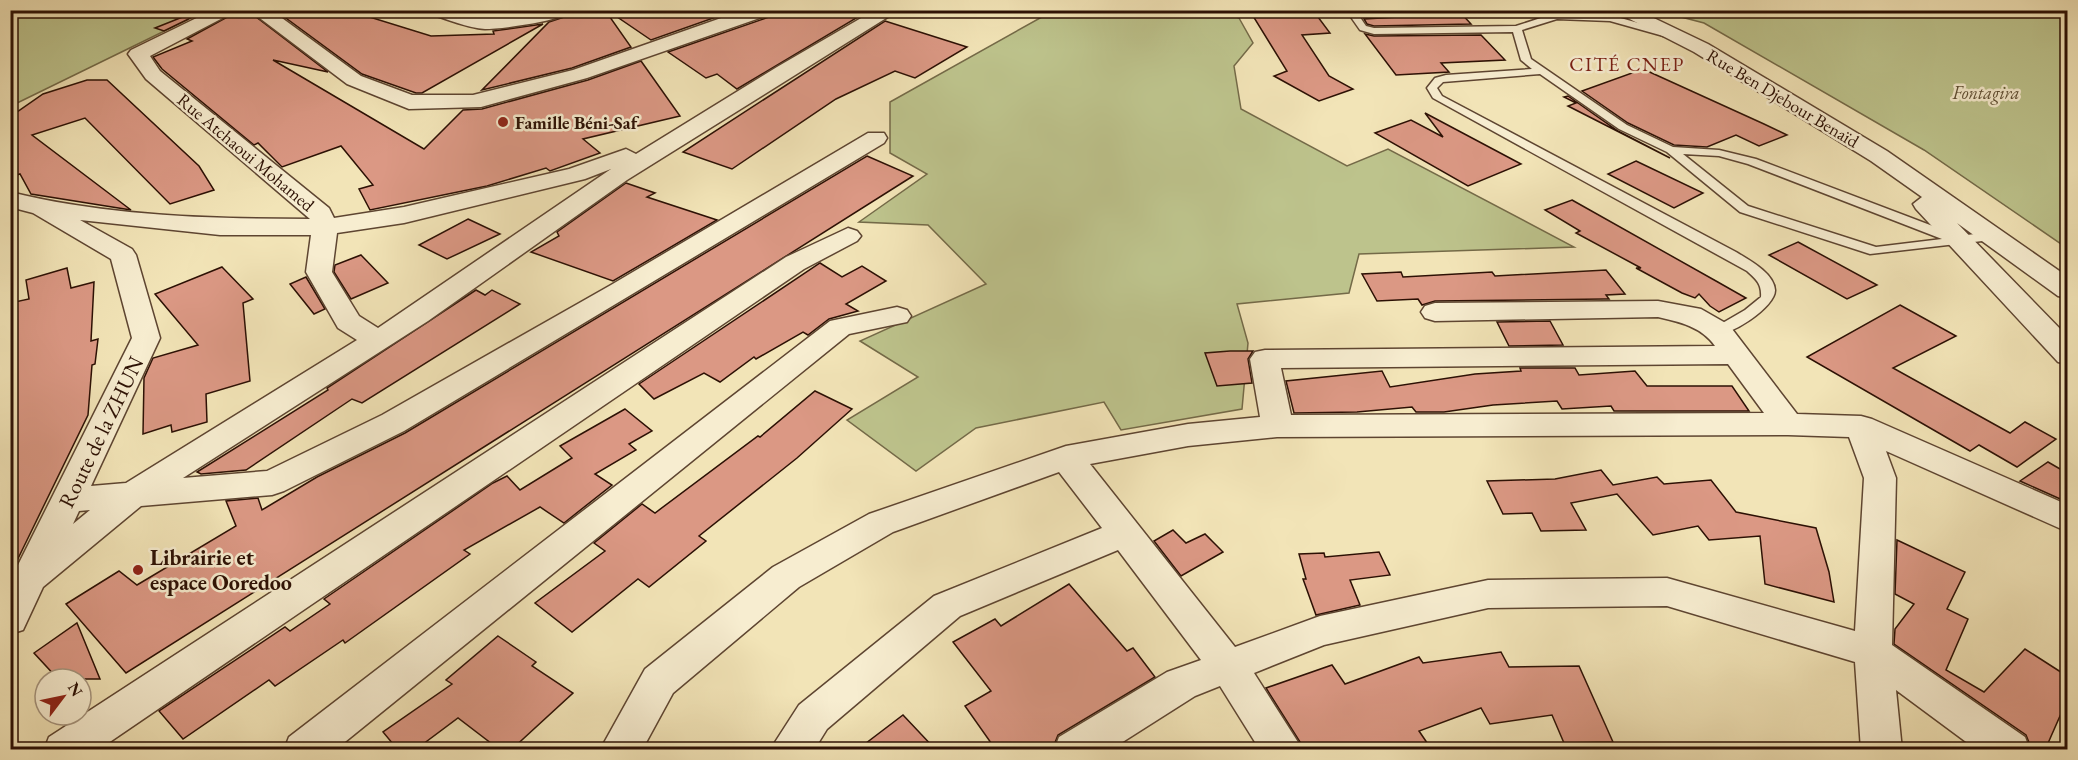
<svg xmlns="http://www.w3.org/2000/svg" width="2078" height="760" viewBox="0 0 2078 760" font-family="'EB Garamond',serif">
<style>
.green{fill:#bdc38c;stroke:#746a48;stroke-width:1.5}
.building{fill:#db9884;stroke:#2c1004;stroke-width:1.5}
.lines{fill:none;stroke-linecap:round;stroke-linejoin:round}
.service-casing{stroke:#5e4531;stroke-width:3}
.minor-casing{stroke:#5e4531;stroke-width:3}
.service{fill:#f7edd0;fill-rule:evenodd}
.minor{fill:#f7edd0;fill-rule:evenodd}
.poi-dot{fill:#8f2418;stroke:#f7edd0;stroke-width:2}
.labels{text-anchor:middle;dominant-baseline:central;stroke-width:5;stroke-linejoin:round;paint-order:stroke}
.far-park-label{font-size:18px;font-style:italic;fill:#5f4f34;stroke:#f7edd0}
.far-street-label{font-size:18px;fill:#2c1004;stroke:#f7edd0}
.far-poi-label{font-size:18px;font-weight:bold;fill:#2c1004;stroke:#f7edd0;text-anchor:start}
.far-neighbourhood-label{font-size:20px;letter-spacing:1.5px;fill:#7a1f14;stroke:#f7edd0}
.street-label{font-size:22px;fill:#2c1004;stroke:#f7edd0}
.poi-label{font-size:22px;font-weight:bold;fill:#2c1004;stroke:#f7edd0;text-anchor:start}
</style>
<rect width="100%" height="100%" fill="#f2e4b7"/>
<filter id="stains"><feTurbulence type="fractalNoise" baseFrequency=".00333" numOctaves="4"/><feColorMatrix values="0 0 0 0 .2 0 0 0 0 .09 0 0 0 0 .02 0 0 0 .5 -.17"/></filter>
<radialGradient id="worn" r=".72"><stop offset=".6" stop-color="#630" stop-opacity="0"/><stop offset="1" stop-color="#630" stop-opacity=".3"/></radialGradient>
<g class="green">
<polygon points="1060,10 1215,10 1239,18 1253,43 1234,66 1241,109 1347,166 1388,149 1574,247 1359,254 1349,293 1237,304 1248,343 1242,409 1121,430 1104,402 976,428 916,471 847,420 918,377 860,341 986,284 928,225 859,222 927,174 890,153 890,102 1049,13"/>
<polygon points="11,11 137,11 187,20 11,106"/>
<polygon points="1658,11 2067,11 2067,248 1924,150 1704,23"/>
</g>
<g class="building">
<polygon points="200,10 207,10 164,31 155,28"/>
<polygon points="240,10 247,10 328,72 273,60 424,149 463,110 482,109 588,80 641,61 680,116 583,139 600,153 550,171 546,168 487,186 370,210 359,189 373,185 341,146 282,167 258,143 254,145 162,69 153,57 192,41 187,39"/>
<polygon points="275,10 347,10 431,36 494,34 493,31 543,24 422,93 416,93 362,74"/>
<polygon points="574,10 605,10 631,47 572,68 482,90 549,22 567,16"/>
<polygon points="607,10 736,10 651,40"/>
<polygon points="775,10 851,10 863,14 737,89 717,74 706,78 668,52 772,16"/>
<polygon points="1433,10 1458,10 1471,24 1374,26 1367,24 1364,19 1397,17 1393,13"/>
<polygon points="1315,13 1330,33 1302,35 1329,76 1353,89 1319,101 1274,76 1287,71 1253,16"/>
<polygon points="885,21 967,47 915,78 895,71 836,99 732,169 683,152"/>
<polygon points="1365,34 1374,36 1481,35 1505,60 1441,63 1449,72 1396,75"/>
<polygon points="1643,69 1764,124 1787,135 1759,146 1736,135 1707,147 1674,145 1628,123 1582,91"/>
<polygon points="87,80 107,80 199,166 214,190 170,204 85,118 32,135 131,210 31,194 20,174 10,177 10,117 43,94"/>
<polygon points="1568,96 1618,131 1670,158 1568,106 1576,103 1564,97"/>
<polygon points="1425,113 1521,164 1468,186 1375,133 1411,120 1443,137"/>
<polygon points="867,156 913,176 126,673 66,604 119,571 137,585 236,526 226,501 258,498 262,510 317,477 405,433"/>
<polygon points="1636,161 1703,193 1674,208 1608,174"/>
<polygon points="626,183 655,193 647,197 717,220 613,281 531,252 559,236 557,232"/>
<polygon points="1572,200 1716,281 1746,298 1719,312 1710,306 1699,294 1695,298 1682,293 1636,268 1641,268 1576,233 1580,231 1545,210"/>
<polygon points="468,219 500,234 447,259 419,245"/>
<polygon points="1798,242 1877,285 1847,299 1769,255"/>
<polygon points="361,255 388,283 351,299 334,272 335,265"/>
<polygon points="820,263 842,277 862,266 886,281 846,304 858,311 829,319 808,335 803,332 756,359 754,357 720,382 704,373 654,399 639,384"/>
<polygon points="222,267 253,299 243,303 250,381 206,394 207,422 172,432 171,425 143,434 144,378 153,358 198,345 155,294"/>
<polygon points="67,268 71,288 94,282 91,341 98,339 95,364 92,365 88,415 10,575 10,303 29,299 26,280"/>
<polygon points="1606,270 1625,294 1606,295 1609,299 1604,299 1435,301 1422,305 1418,299 1377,301 1362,274 1401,272 1403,277 1492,272 1495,276"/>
<polygon points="306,277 325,309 314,314 290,284"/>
<polygon points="476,290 485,295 492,290 520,304 362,403 352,399 246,470 201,474 197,472 328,390 327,388"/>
<polygon points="1900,305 1956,336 1893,368 2010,433 2025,422 2056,439 2017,467 1979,445 1970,451 1807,357"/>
<polygon points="1550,321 1563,345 1509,346 1497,322"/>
<polygon points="1230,351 1253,351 1248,359 1252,383 1217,386 1205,353"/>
<polygon points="1520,368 1575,368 1579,375 1635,371 1647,386 1732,386 1749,411 1614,411 1611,406 1562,409 1557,401 1493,405 1444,412 1416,412 1412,407 1357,412 1294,413 1286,381 1382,371 1390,387 1475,374 1521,371"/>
<polygon points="815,391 852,409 797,458 699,536 706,541 649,587 638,579 572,632 535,603 605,551 594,543 642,504 655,513 758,436 760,437"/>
<polygon points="625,409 652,431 629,444 636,450 595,474 612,485 564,523 540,507 464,550 470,554 345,643 343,640 275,686 269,680 183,739 159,711 285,627 290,631 330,604 324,599 493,483 507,476 520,490 572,458 560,446"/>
<polygon points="2048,462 2067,473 2067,502 2020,481"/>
<polygon points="1601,470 1613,485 1657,477 1664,484 1711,480 1736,512 1816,528 1829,572 1834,602 1765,584 1760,536 1709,540 1698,526 1653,535 1617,494 1571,503 1586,530 1541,531 1532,513 1503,514 1487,481 1555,479"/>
<polygon points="1173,530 1186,543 1205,534 1223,552 1181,576 1154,541"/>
<polygon points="1897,540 1965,572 1947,609 1968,619 1946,670 1984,692 2025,649 2067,676 2067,700 2045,750 2032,750 2026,735 1894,644 1895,629 1914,604 1895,594"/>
<polygon points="1379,552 1390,575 1350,580 1360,605 1316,615 1303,579 1306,579 1299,554 1324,553 1325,557"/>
<polygon points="1069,584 1127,651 1133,648 1155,677 1058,735 1052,750 996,750 965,706 991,691 953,642 995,619 1001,626"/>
<polygon points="77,623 100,679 58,679 34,653"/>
<polygon points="498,636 536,662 532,666 573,693 511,750 500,750 458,718 415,750 398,750 383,732 452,684 446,680"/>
<polygon points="1501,652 1509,667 1579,666 1613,742 1564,743 1552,715 1490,724 1481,708 1419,731 1432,750 1305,750 1266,688 1332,665 1345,684 1419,657 1423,663"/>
<polygon points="903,715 936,750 857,750"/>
</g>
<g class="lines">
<defs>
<path id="service" d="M1346,10H1355L1366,26L1374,28L1516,26L1556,13L1610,15L1670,32L1672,34L1667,37L1610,21L1557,19L1522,30L1531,59L1627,125L1673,147L1719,150L1756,159L1959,236L1991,232L1997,236L1991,240L1870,254L1740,212L1667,152L1619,129L1540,74L1443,82L1437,88L1442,96L1736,252C1749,260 1774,273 1775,290C1776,307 1728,338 1714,334L1712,331L1714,328L1745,310L1761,297C1762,284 1756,279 1747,271L1433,98L1427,88L1435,78L1446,75L1532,69L1521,60L1513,32L1374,34L1360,30ZM1683,154L1719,156L1748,164L1942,239L1876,247L1748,206Z"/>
<g id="minor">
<path d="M213,10H238L150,56L160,71L329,208L334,218L404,207L569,169L626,149L636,154L777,67L875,10H899L627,180L428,321L183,478L267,471L382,415L611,285L868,133H884L887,138L884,143L404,431L284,491L272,495L141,506L43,587L23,630L10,634V581L132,338L111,259L33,213L10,207V192C107,216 211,219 310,219L146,79L128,54L131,50ZM611,169L378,328L359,316L332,272L337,233L404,223L585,179ZM80,220L220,235H311L306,272L338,328L357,340L126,483L91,486L160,338L136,255L132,249ZM90,510L73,524L79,511Z"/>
<polygon points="249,10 271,10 361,76 412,95 473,95 573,70 744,10 773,10 771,14 587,78 481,107 409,109 347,84"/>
<path d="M428,10H461L485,17L537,10H572C564,21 501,29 485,29C468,28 447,19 430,14Z"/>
<polygon points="1612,10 1637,10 1708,44 1887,151 2068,277 2068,298 2058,296 1957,223 2068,337 2068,364 2058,362 1916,209 1913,204 1922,197 1871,161 1694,52"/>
<polygon points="848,228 857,231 861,236 857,241 804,269 98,750 44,750 49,737 786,257"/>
<path d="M1658,301L1701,309L1729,325L1797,414L1861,416L1872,419L2068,505V532L1886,451L1896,478L1892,645L2025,737L2030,750H1977L1896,690L1902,750H1861L1855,662L1667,606L1488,608L1324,645L1254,673L1303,750H1260L1220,686L1195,696L1110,750H1054L1059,737L1167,672L1201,660L1118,550L960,616L827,729L814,750H770L799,705L934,596L1102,528L1059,472L893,532L799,587L673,693L642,750H600L645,669L773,567L869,514L1066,446L1188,424L1260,417L1250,359L1255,352L1265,350L1715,346C1702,327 1680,322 1658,317L1435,321L1425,318L1421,312L1425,306L1435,303ZM1728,364L1764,413L1291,415L1281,368ZM1788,435L1849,437L1864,478L1855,631L1667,578L1488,580L1320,616L1235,647L1090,464L1188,446L1277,437Z"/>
<polygon points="897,307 907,310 911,316 907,322 849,334 335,750 284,750 289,737 830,321"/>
</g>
</defs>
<use href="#service" class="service-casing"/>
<use href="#minor" class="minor-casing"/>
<use href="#service" class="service"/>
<use href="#minor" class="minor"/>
</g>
<g class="poi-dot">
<circle cx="503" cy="122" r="6"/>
<circle cx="138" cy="570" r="6"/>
</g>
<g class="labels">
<g class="far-park-label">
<text x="1986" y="92">Fontagira</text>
</g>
<g class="far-street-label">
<text transform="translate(1783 98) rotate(31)">Rue Ben Djebour Benaïd</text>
<text transform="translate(246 152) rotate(40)">Rue Atchaoui Mohamed</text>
</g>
<g class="far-poi-label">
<text x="515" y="122">Famille Béni-Saf</text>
</g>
<g class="far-neighbourhood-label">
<text x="1627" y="64">CITÉ CNEP</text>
</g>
<g class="street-label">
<text transform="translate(101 432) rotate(-64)">Route de la ZHUN</text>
</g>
<g class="poi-label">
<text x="150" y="557">Librairie et<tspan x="150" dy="25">espace Ooredoo</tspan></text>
</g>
</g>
<rect width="2078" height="760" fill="none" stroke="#f2e4b7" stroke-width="36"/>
<rect x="12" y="12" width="2054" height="736" fill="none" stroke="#2c1004" stroke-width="3"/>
<rect x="18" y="18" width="2042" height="724" fill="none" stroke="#2c1004" stroke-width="1.5"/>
<g transform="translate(63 697) rotate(58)"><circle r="28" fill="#f7edd0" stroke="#a6957e" stroke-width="1.5"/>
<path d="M0-4.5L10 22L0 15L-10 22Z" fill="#8f2418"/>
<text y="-9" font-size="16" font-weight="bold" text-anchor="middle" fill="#2c1004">N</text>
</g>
<rect width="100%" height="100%" filter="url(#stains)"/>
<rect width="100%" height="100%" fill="url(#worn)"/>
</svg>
